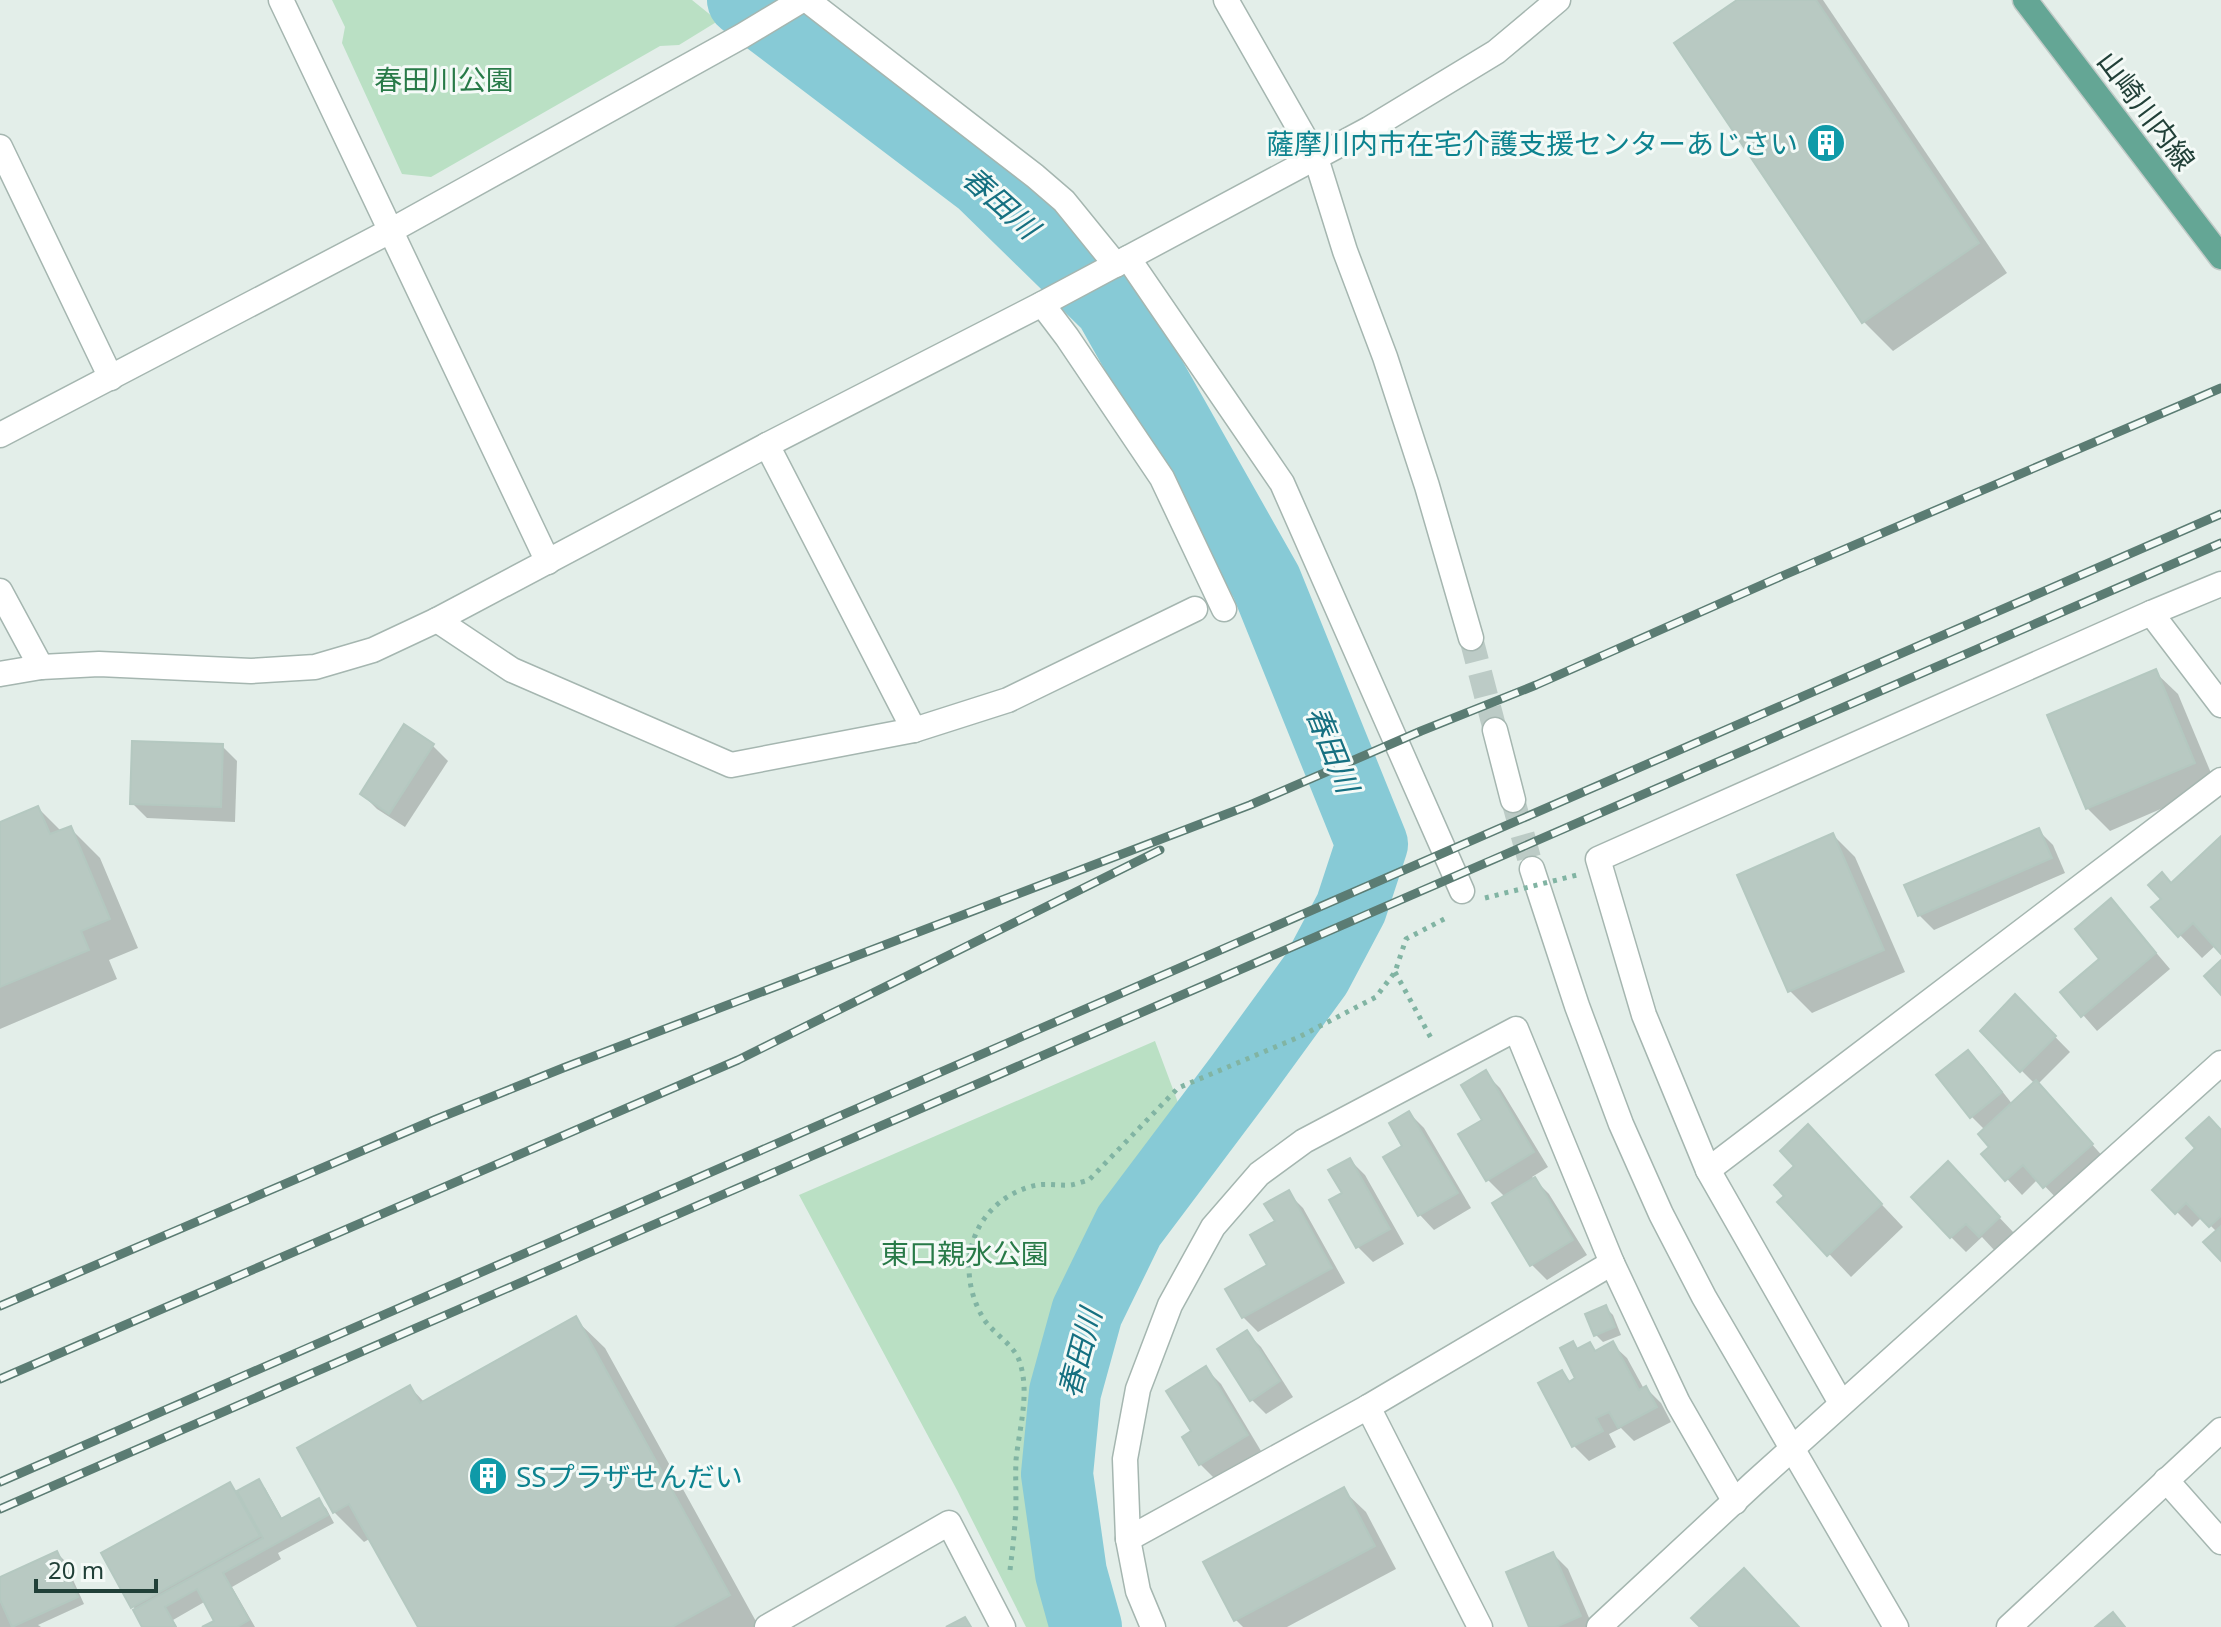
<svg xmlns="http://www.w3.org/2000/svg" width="2221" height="1627" viewBox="0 0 2221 1627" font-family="'Noto Sans','Noto Sans JP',sans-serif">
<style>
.green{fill:#bae0c4}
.shadow{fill:#0003}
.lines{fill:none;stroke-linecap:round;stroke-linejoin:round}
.river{stroke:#87cad6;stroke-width:72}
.building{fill:#b8c9c2;stroke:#b4c8c0;stroke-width:2}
.minor-tunnel{stroke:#bccbc6;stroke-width:24;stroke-dasharray:24 12;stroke-linecap:butt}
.minor-casing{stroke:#a5b6b0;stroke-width:27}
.major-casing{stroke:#c1cac7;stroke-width:27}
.path{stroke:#81b4a3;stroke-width:5;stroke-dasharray:4 6;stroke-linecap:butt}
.minor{stroke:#fff;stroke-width:24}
.major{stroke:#64a695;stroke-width:24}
.rail-casing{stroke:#5b7c73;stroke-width:9}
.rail{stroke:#f4faf7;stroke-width:6;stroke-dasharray:18;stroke-linecap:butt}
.path-bridge{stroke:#81b4a3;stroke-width:5;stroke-dasharray:4 6;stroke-linecap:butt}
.labels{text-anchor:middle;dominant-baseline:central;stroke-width:6;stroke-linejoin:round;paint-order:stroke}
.park-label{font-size:28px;fill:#287a48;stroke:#f4faf7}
.street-label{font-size:28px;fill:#214038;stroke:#f4faf7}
.culture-label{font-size:28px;fill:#0d838f;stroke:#f4faf7;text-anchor:end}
.water-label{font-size:30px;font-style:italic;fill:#167081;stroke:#f4faf7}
</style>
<rect width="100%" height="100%" fill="#e3eee9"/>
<g class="green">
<polygon points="332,0 692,0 718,21 679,45 660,46 431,177 402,174 342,43 345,27"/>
<polygon points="1155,1041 1183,1116 1098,1246 1067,1314 1044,1402 1037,1477 1044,1566 1061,1627 1026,1627 957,1490 799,1195"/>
</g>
<g class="shadow">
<polygon points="1740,0 1823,0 2007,273 1893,351 1864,322"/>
<polygon points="2155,672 2178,694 2216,785 2110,831 2087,808"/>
<polygon points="405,727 433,746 448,761 405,827 377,809 362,794"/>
<polygon points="222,746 237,761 235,822 147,818 132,803"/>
<polygon points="38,808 62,832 70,828 100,858 138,948 109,960 117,979 0,1029 0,824"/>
<polygon points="2038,830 2053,845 2065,873 1934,930 1919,915"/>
<polygon points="1833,835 1855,857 1905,972 1812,1013 1790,991"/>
<polygon points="2221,839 2221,951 2216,945 2202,958 2154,908 2163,899 2171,885"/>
<polygon points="2125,916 2170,969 2097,1031 2063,992 2102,959"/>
<polygon points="2016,997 2070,1052 2038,1084 2106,1160 2060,1202 2038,1179 2022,1195 1984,1154 1992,1147 1985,1130 1971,1116 1968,1052 1983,1067 2013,1105 2035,1084 1982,1031"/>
<polygon points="1485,1073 1500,1088 1548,1167 1532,1177 1549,1194 1587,1255 1547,1280 1532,1265 1495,1203 1505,1197 1488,1180 1461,1135 1485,1120"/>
<polygon points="1409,1113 1424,1128 1471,1208 1434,1230 1420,1215"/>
<polygon points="2221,1132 2221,1259 2217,1232 2202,1217 2192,1227 2155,1190"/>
<polygon points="1830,1150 1903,1227 1851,1277 1780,1202"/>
<polygon points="1350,1160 1365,1175 1404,1244 1373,1262 1358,1247 1331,1201 1344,1194"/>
<polygon points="1963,1179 2014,1233 1995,1251 1982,1237 1966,1252 1951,1237"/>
<polygon points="1288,1193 1303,1208 1345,1283 1258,1332 1243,1317 1270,1266 1277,1222"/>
<polygon points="1606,1308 1613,1315 1621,1335 1603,1342 1596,1335"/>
<polygon points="575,1319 605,1348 758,1625 754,1627 421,1627 371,1538 364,1542 334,1512 410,1387 425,1403"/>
<polygon points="1247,1333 1261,1347 1293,1397 1266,1414 1252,1400"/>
<polygon points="1573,1343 1579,1350 1590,1344 1597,1352 1612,1344 1627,1358 1644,1389 1646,1388 1661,1403 1671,1422 1634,1441 1621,1428 1609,1434 1616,1447 1589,1461 1574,1446 1541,1384 1562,1373 1572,1383 1578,1379"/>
<polygon points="1206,1369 1221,1384 1261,1451 1215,1479 1200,1464 1194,1432"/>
<polygon points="258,1482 265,1488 283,1520 319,1501 326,1508 334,1523 278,1553 281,1559 232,1587 255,1627 206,1627 217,1621 206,1601 173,1620 177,1627 145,1627 104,1554 230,1484 238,1493"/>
<polygon points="1343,1490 1366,1512 1396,1569 1287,1627 1243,1627 1236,1620"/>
<polygon points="57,1553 64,1560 84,1604 38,1625 41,1627 0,1627 0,1579"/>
<polygon points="1553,1554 1568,1569 1593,1627 1532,1627"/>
</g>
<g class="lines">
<polyline class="river" points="743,0 982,181 1110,306 1266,582 1372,844 1351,908 1316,974 1241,1077 1129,1226 1087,1312 1065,1392 1057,1474 1071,1573 1086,1627"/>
</g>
<g class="building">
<polygon points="1737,0 1816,0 1979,243 1862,323 1674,43"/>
<polygon points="2156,669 2195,763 2086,809 2047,715"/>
<polygon points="404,724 434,744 389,814 360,794"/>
<polygon points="132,741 223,744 221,807 130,804"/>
<polygon points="38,806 50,834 71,826 110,919 81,931 89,950 0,987 0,822"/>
<polygon points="2039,828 2052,858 1918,916 1904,885"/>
<polygon points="1833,833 1884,950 1788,992 1737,875"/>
<polygon points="2221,836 2221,954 2193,923 2178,937 2151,907 2161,899 2148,885 2162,872 2171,883"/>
<polygon points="2111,898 2156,953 2081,1017 2060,992 2099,959 2075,929"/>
<polygon points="2221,960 2221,995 2204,976"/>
<polygon points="2015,994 2056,1036 2020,1072 1980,1031"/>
<polygon points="1968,1050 2002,1092 1970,1118 1936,1075"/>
<polygon points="1486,1070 1534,1152 1486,1181 1458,1134 1482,1120 1461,1085"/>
<polygon points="2036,1080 2093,1144 2043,1188 2023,1165 2005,1181 1981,1154 1989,1147 1978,1134"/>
<polygon points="1409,1111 1458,1193 1418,1216 1383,1157 1402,1146 1389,1123"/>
<polygon points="2209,1117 2221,1130 2221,1216 2209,1227 2186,1203 2175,1214 2152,1190 2195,1148 2186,1138"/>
<polygon points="1808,1124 1882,1204 1827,1256 1777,1202 1784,1196 1774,1185 1794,1166 1780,1151"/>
<polygon points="1350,1158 1390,1229 1356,1248 1329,1200 1342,1193 1328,1170"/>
<polygon points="1948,1161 2000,1217 1979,1237 1966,1224 1950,1238 1911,1197"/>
<polygon points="1535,1177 1573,1240 1530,1266 1492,1203"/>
<polygon points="1289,1190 1332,1268 1242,1318 1225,1289 1267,1265 1250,1235 1275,1221 1264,1204"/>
<polygon points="2221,1226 2221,1261 2203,1242"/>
<polygon points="1606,1305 1615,1327 1594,1336 1585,1314"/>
<polygon points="576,1316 730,1595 672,1627 418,1627 349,1504 333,1513 297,1448 410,1385 420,1403"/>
<polygon points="1247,1330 1280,1381 1250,1401 1217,1349"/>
<polygon points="1573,1341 1577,1349 1590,1342 1595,1351 1613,1341 1639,1390 1646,1386 1657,1407 1618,1428 1609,1412 1596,1418 1603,1431 1572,1447 1538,1383 1562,1370 1569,1382 1575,1378 1560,1348"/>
<polygon points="1206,1366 1248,1435 1199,1465 1182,1437 1191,1431 1166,1391"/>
<polygon points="259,1479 281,1519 319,1498 328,1515 223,1573 249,1620 237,1627 202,1627 214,1621 197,1589 165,1607 176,1627 142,1627 133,1610 263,1538 237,1491"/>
<polygon points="230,1482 260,1536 131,1608 101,1553"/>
<polygon points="1344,1487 1375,1546 1234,1621 1203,1562"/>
<polygon points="57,1551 78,1597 12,1627 0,1600 0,1577"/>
<polygon points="1553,1552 1581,1616 1556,1627 1529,1627 1506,1572"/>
<polygon points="1744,1568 1799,1627 1700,1627 1691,1618"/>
<polygon points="2113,1612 2125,1627 2095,1627"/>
<polygon points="965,1617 971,1627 946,1627"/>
</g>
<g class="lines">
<g class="minor-tunnel">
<polyline points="1471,638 1495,730"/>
<polyline points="1513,800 1532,869"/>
</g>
<defs>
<g id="minor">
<polyline points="281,0 548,562"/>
<polyline points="807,0 1035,176 1064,201 1116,265"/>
<polyline points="1226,0 1316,158 1345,251 1385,357 1427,486 1471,638"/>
<polyline points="0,147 111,378"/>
<polyline points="1128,258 1282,483 1462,891"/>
<polyline points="1042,304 1067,337 1162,478 1224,609"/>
<polyline points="0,435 392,230 742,36 802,0"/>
<polyline points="767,445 914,730"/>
<polyline points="0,591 41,667"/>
<polyline points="2151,613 2221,705"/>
<polyline points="437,620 512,670 731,765 914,730 1008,700 1195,609"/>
<polyline points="0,674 41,667 99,664 251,671 315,667 373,650 437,620 767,445 1042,304 1369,129 1496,52 1558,0"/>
<polyline points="1495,730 1513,800"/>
<polyline points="1532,869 1577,1006 1621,1124 1661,1214 1704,1297 1896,1627"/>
<polyline points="1708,1170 2221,780"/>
<polyline points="1841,1403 1708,1170 1644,1015 1598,859 2151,613 2221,584"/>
<polyline points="1368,1407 1480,1627"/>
<polyline points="2166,1480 2221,1542"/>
<polyline points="1128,1539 1368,1407 1612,1263"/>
<polyline points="767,1627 949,1523 1003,1627"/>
<polyline points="1153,1627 1138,1591 1128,1539 1125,1459 1138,1389 1170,1305 1213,1227 1259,1174 1304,1141 1516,1029 1612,1263 1678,1403 1735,1502"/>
<polyline points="1599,1627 1754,1483 2221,1063"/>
<polyline points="2009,1627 2221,1430"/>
</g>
<polyline id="major" points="2025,0 2221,257"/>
</defs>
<use href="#minor" class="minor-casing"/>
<use href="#major" class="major-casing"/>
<g class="path">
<polyline points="1395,972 1431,1038"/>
<path d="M1010,1570C1012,1554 1014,1538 1015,1522C1017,1501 1015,1481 1016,1460C1019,1429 1030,1394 1020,1363C1015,1344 991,1333 982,1316C954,1266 972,1205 1029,1187C1044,1182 1057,1186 1071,1185C1077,1184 1084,1181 1089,1180L1178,1088L1299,1037L1376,997L1395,972L1406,939L1448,917"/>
</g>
<use href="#minor" class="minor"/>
<use href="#major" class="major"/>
<defs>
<g id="rail">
<polyline points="0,1306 434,1120 563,1068 1250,805 1421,731 1536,685 1782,576 2221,388"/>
<polyline points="0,1379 738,1060 1160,850"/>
<polyline points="0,1482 2221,514"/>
<polyline points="0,1509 2221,543"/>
</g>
</defs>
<use href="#rail" class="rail-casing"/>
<use href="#rail" class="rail"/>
<polyline class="path-bridge" points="1485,898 1581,874"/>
</g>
<defs>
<symbol id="building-disc" viewBox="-11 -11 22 22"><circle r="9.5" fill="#0f9aa8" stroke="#f4faf7"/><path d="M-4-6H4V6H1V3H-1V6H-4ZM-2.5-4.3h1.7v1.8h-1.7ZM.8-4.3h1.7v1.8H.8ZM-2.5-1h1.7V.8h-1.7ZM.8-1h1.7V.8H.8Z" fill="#fff"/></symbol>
</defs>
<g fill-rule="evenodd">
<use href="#building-disc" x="1804" y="121" width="44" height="44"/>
<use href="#building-disc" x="466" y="1454" width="44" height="44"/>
</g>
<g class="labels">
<g class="park-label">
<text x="444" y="79">春田川公園</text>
<text x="965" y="1253">東口親水公園</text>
</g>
<g class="street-label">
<text transform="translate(2147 110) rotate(53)">山崎川内線</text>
</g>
<g class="culture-label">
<text x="1798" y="143">薩摩川内市在宅介護支援センターあじさい</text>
<text x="516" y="1476" text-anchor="start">SSプラザせんだい</text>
</g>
<g class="water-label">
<text transform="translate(1001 202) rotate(42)">春田川</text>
<text transform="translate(1333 749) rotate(68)">春田川</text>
<text transform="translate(1079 1353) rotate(-75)">春田川</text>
</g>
</g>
<path d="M36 1579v12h120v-12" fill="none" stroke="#214038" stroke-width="4"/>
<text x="48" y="1579" font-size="24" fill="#214038" stroke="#f4faf7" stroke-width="6" paint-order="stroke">20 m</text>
</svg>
